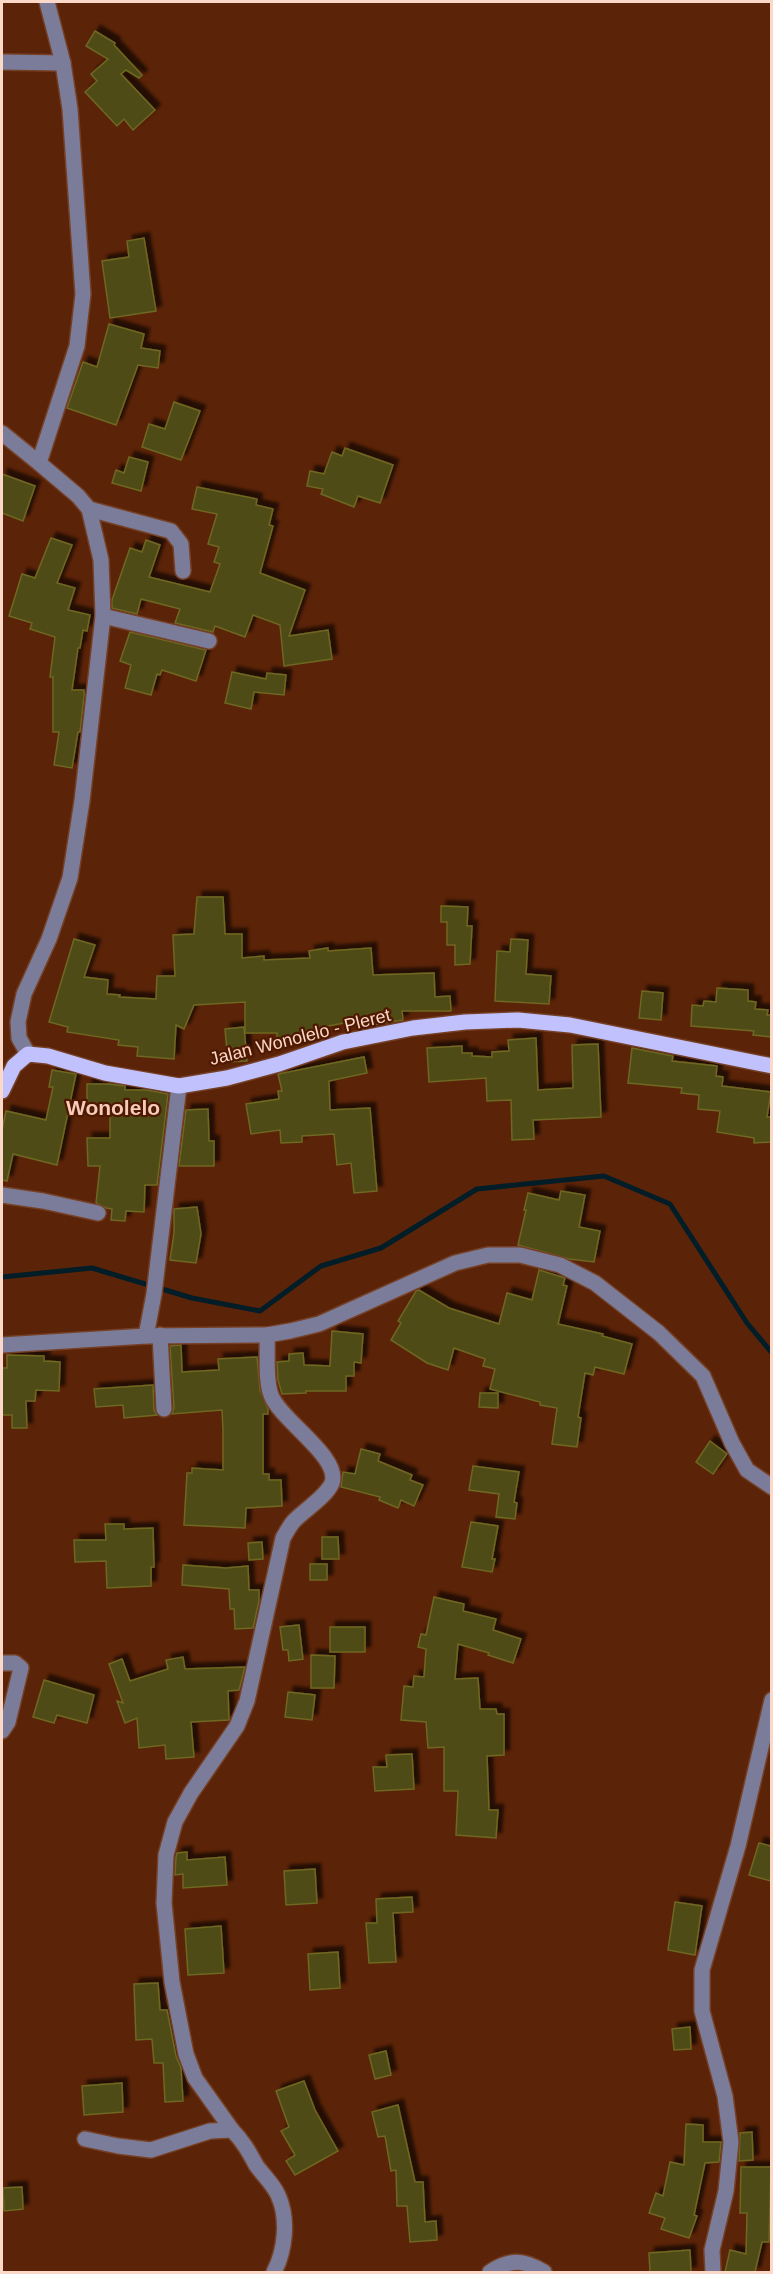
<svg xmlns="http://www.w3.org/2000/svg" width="773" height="2274" viewBox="0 0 773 2274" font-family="Helvetica,sans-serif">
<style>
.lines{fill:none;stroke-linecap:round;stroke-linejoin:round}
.stream{stroke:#011e28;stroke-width:5}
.building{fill:#504b16;stroke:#6e6722;stroke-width:1.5;filter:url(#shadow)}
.minor-casing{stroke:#754026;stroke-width:18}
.major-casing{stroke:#754026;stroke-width:18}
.minor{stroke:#7b7c9a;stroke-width:15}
.major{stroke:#c0c1fd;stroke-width:15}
.labels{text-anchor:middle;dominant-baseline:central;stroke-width:4.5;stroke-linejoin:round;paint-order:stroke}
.street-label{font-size:18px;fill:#fcd8c9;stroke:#4f1800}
.quarter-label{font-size:21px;font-weight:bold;fill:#f6cbba;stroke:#4f1800}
</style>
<defs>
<filter id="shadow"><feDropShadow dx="5.5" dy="-5.5" stdDeviation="1.5" flood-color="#0009"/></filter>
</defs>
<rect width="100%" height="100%" fill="#5b2307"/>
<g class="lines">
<polyline class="stream" points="2,1277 92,1268 192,1298 260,1311 321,1266 381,1248 477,1189 604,1176 670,1204 747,1323 772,1353"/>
</g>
<g class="building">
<polygon points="95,31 115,43 114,45 142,75 139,78 126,70 121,74 155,110 133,130 124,119 117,126 85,92 97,81 91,74 108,59 86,46"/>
<polygon points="144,238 156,311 110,318 102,261 129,257 127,241"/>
<polygon points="109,324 144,334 141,348 160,351 158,368 138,365 116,425 67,408 83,362 97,367"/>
<polygon points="174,402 200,411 181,460 142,447 149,424 165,429"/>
<polygon points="345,448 393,465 380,503 358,496 354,507 321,494 323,489 307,486 310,471 324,474 332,452 342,456"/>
<polygon points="129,457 148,462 141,491 112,483 116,470 124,473"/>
<polygon points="2,474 35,486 23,521 2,513"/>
<polygon points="197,487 257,499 256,505 273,509 269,525 273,526 260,573 305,590 289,636 328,630 332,659 284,666 280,625 253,615 245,637 215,626 213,632 175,623 180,609 141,599 137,614 112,608 112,600 130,548 142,552 146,540 160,545 149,577 210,592 220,564 214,562 219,547 208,544 217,514 192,509"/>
<polygon points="51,538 72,545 57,583 75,588 68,610 90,615 87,631 83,630 80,648 78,648 72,690 84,690 84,696 80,732 78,732 72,768 54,765 59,732 53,732 53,677 50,677 55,637 30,629 32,623 9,616 22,574 35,578"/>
<polygon points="130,632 206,650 196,681 162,670 160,675 157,674 151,695 125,688 131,665 120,661"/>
<polygon points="232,672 266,679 267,673 286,675 284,695 254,692 251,709 225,703"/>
<polygon points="197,897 223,897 225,934 242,934 242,958 264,956 264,960 310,958 309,951 328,948 328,951 371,948 373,975 434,973 435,997 450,996 451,1011 402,1011 403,1020 368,1026 367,1019 322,1027 290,1035 290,1045 277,1045 277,1033 245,1033 245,1002 194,1005 184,1029 176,1025 174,1059 137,1056 138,1047 118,1045 119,1040 67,1032 68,1027 49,1022 74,939 95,945 84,977 108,980 107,994 120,995 119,997 156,999 157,976 175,976 173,935 194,934"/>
<polygon points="441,906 468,907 467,926 472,926 470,964 455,965 455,945 447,945 447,922 441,922"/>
<polygon points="511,939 528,940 526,974 551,976 549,1004 495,1001 497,951 510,952"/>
<polygon points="717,988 748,990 748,1001 756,1002 755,1009 768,1010 767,1015 771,1015 771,1037 753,1035 754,1031 691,1026 692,1005 703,1006 704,1001 716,1002"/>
<polygon points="642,991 663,993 661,1020 639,1018"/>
<polygon points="244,1027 247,1061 228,1062 225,1029"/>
<polygon points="536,1038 538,1090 573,1088 572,1045 598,1044 601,1117 533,1120 534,1139 512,1140 511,1100 487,1101 486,1078 429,1082 427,1048 462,1046 462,1053 472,1053 472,1056 492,1057 492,1052 509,1051 508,1040"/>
<polygon points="632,1048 673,1056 672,1061 717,1066 716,1076 723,1077 722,1086 771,1092 767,1117 771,1117 771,1142 754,1143 754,1138 717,1132 720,1111 698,1109 699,1095 681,1093 682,1088 628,1083"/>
<polygon points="364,1057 367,1073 329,1081 330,1110 370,1108 377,1191 354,1193 351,1163 337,1165 334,1134 302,1136 302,1142 281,1143 280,1130 251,1134 246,1104 279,1099 278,1091 282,1091 278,1074"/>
<polygon points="52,1070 76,1074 57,1165 13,1154 7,1181 2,1180 2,1130 6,1111 46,1120 53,1087 49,1087"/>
<polygon points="87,1084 109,1084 125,1086 125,1090 147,1090 168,1094 157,1185 145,1185 144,1212 126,1211 125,1221 111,1220 112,1209 106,1208 96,1203 100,1166 88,1166 87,1138 110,1138 110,1112 87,1112"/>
<polygon points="208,1109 209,1141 214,1141 214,1166 179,1166 186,1110"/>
<polygon points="561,1191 585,1195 579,1227 600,1231 594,1262 569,1259 518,1245 526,1210 524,1210 528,1193 559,1200"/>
<polygon points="197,1207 201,1234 196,1263 170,1260 174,1233 174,1209"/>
<polygon points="539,1270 565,1278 563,1285 567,1286 558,1324 603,1334 602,1336 632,1344 624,1374 595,1367 593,1375 585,1373 578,1417 581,1418 577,1447 552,1444 557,1408 540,1405 540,1402 490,1389 495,1369 483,1366 485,1359 454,1348 448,1370 427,1363 391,1340 401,1323 398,1321 416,1291 419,1290 449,1308 499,1324 507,1293 532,1300"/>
<polygon points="332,1331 363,1334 361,1363 354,1362 354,1376 346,1376 346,1391 306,1391 306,1393 282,1394 278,1380 277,1362 289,1361 289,1354 303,1353 304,1365 330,1366"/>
<polygon points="181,1345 182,1372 219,1370 218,1359 257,1357 260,1390 268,1409 268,1414 263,1414 263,1474 269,1474 269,1480 281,1480 282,1506 246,1508 245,1528 184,1525 187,1473 192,1473 192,1468 223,1470 223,1430 222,1410 172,1414 174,1408 170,1346"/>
<polygon points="7,1355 44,1356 44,1361 60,1362 59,1391 36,1390 35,1401 26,1401 27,1428 12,1428 12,1415 2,1415 2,1368 7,1368"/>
<polygon points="153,1385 154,1410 157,1415 124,1418 123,1405 96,1407 94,1389"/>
<polygon points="480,1393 498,1393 498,1408 479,1407"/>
<polygon points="710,1441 727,1454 713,1474 696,1462"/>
<polygon points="361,1449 380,1454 378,1461 412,1475 410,1480 423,1485 414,1506 401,1500 398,1508 379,1500 380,1497 341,1487 343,1472 355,1474"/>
<polygon points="473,1466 519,1472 514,1502 517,1503 515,1519 496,1517 499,1494 469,1490"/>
<polygon points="471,1522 498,1526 492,1559 495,1559 492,1572 462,1567"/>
<polygon points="105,1524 124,1524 124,1529 153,1528 154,1567 151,1567 151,1586 107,1588 106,1561 75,1562 74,1540 106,1540"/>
<polygon points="322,1537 338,1537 339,1559 322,1559"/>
<polygon points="262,1542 263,1559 249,1560 248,1543"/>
<rect x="310" y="1564" width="17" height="16"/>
<polygon points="183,1565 226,1568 248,1566 249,1590 259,1590 259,1601 253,1628 235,1629 234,1609 230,1609 229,1589 182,1585"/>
<polygon points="434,1597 464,1604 463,1611 496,1619 493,1630 521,1639 513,1663 488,1655 489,1653 458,1644 455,1679 478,1678 480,1709 496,1709 497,1714 504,1714 504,1755 487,1756 489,1810 498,1810 496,1838 456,1835 458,1791 444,1791 444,1747 428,1748 426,1722 401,1720 404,1686 413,1687 414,1676 424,1677 426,1649 418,1647 421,1634 426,1635"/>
<polygon points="299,1625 303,1659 289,1661 288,1650 283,1650 280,1627"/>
<rect x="330" y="1627" width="35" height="25"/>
<polygon points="311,1655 335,1656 334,1688 311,1688"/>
<polygon points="183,1657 185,1669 245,1667 239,1690 228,1691 229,1720 191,1722 194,1757 166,1759 165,1745 139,1748 137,1718 125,1723 117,1701 123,1703 109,1664 122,1659 130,1681 168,1669 166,1660"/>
<polygon points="44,1680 94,1695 87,1723 57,1715 54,1723 33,1717"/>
<polygon points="288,1692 315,1695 312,1720 285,1717"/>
<polygon points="412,1754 414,1789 375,1791 373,1767 387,1767 386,1755"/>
<polygon points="759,1843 771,1846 771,1881 749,1875"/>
<polygon points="187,1852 187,1860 225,1857 227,1885 183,1888 183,1874 175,1875 176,1857 177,1853"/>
<polygon points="315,1869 317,1903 286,1905 284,1871"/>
<polygon points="412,1897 413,1912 393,1913 396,1962 369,1963 366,1923 377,1923 376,1899"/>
<polygon points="675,1902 702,1906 695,1955 668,1950"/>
<polygon points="221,1926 224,1973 188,1975 185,1929"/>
<polygon points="338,1952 340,1988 310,1990 308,1954"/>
<polygon points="158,1983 160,2010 167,2010 176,2056 181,2068 183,2101 165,2102 163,2063 154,2063 152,2039 136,2040 134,1984"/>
<polygon points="690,2027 691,2049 674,2050 672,2029"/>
<polygon points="386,2051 391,2075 375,2079 369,2055"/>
<polygon points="304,2081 315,2110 338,2151 295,2175 286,2161 295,2155 281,2131 289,2127 276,2091"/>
<polygon points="122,2083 123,2112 84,2115 82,2086"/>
<polygon points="398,2105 415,2182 423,2182 425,2222 436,2221 437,2240 410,2242 407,2206 397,2206 396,2170 391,2171 385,2136 378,2137 372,2112"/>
<polygon points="686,2124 703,2125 703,2142 721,2142 719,2162 705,2163 694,2215 697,2216 689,2238 661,2229 665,2218 649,2213 656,2193 663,2196 670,2162 684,2165"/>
<polygon points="752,2132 753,2160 739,2161 740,2133"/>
<polygon points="741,2167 771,2167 769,2242 762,2242 755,2272 725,2272 730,2250 746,2254 747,2213 740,2213"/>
<polygon points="22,2187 23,2209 4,2211 3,2188"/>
<polygon points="690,2250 691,2272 650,2272 649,2253"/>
</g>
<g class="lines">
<defs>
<g id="minor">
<polyline points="2,62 63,63"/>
<polyline points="2,433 39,463"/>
<polyline points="89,509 171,531 181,544 183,571"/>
<polyline points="103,616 209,641"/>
<polyline points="28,1054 19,1038 18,1022 24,994 49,939 70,878 82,801 103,616 101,560 89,509 78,496 39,463 77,346 83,294 70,109 63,63 47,2"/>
<polyline points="2,1195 43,1201 98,1213"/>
<polyline points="160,1335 164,1409"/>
<polyline points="146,1336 154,1294 179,1086"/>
<polyline points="2,1345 146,1336 267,1335 290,1331 319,1324 455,1263 488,1255 520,1255 560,1265 595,1283 659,1333 703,1376 732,1443 747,1470 772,1487"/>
<polyline points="2,1663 15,1663 21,1668 8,1722 2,1731"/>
<path d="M232,2130L195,2078L186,2054L172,1982L164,1903L166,1855L175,1822L191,1793L237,1726L247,1701L283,1538C286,1533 289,1527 293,1522C303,1511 326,1497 332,1483C341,1457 280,1420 271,1395C265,1379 268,1352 267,1335"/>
<path d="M85,2139L118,2146L151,2150L210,2131L232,2130C243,2141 249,2152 256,2165C263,2175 273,2184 278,2195C289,2219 285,2251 274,2272"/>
<path d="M490,2272C510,2259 523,2259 544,2272"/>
<polyline points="713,2272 712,2250 726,2191 731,2142 725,2096 702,2011 702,1970 738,1846 772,1700"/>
</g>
<polyline id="major" points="2,1091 14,1066 28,1054 48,1056 105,1073 179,1086 227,1078 279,1064 343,1042 413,1028 465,1022 518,1020 570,1025 772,1066"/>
</defs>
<use href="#minor" class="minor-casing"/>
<use href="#major" class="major-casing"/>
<use href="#minor" class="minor"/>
<use href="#major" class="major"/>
</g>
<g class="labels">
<g class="street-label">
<text transform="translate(300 1037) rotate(-14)">Jalan Wonolelo - Pleret</text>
</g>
<g class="quarter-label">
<text x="113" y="1107">Wonolelo</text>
</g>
</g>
<rect width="773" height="2274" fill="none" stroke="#fcd8c9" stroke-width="6"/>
</svg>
